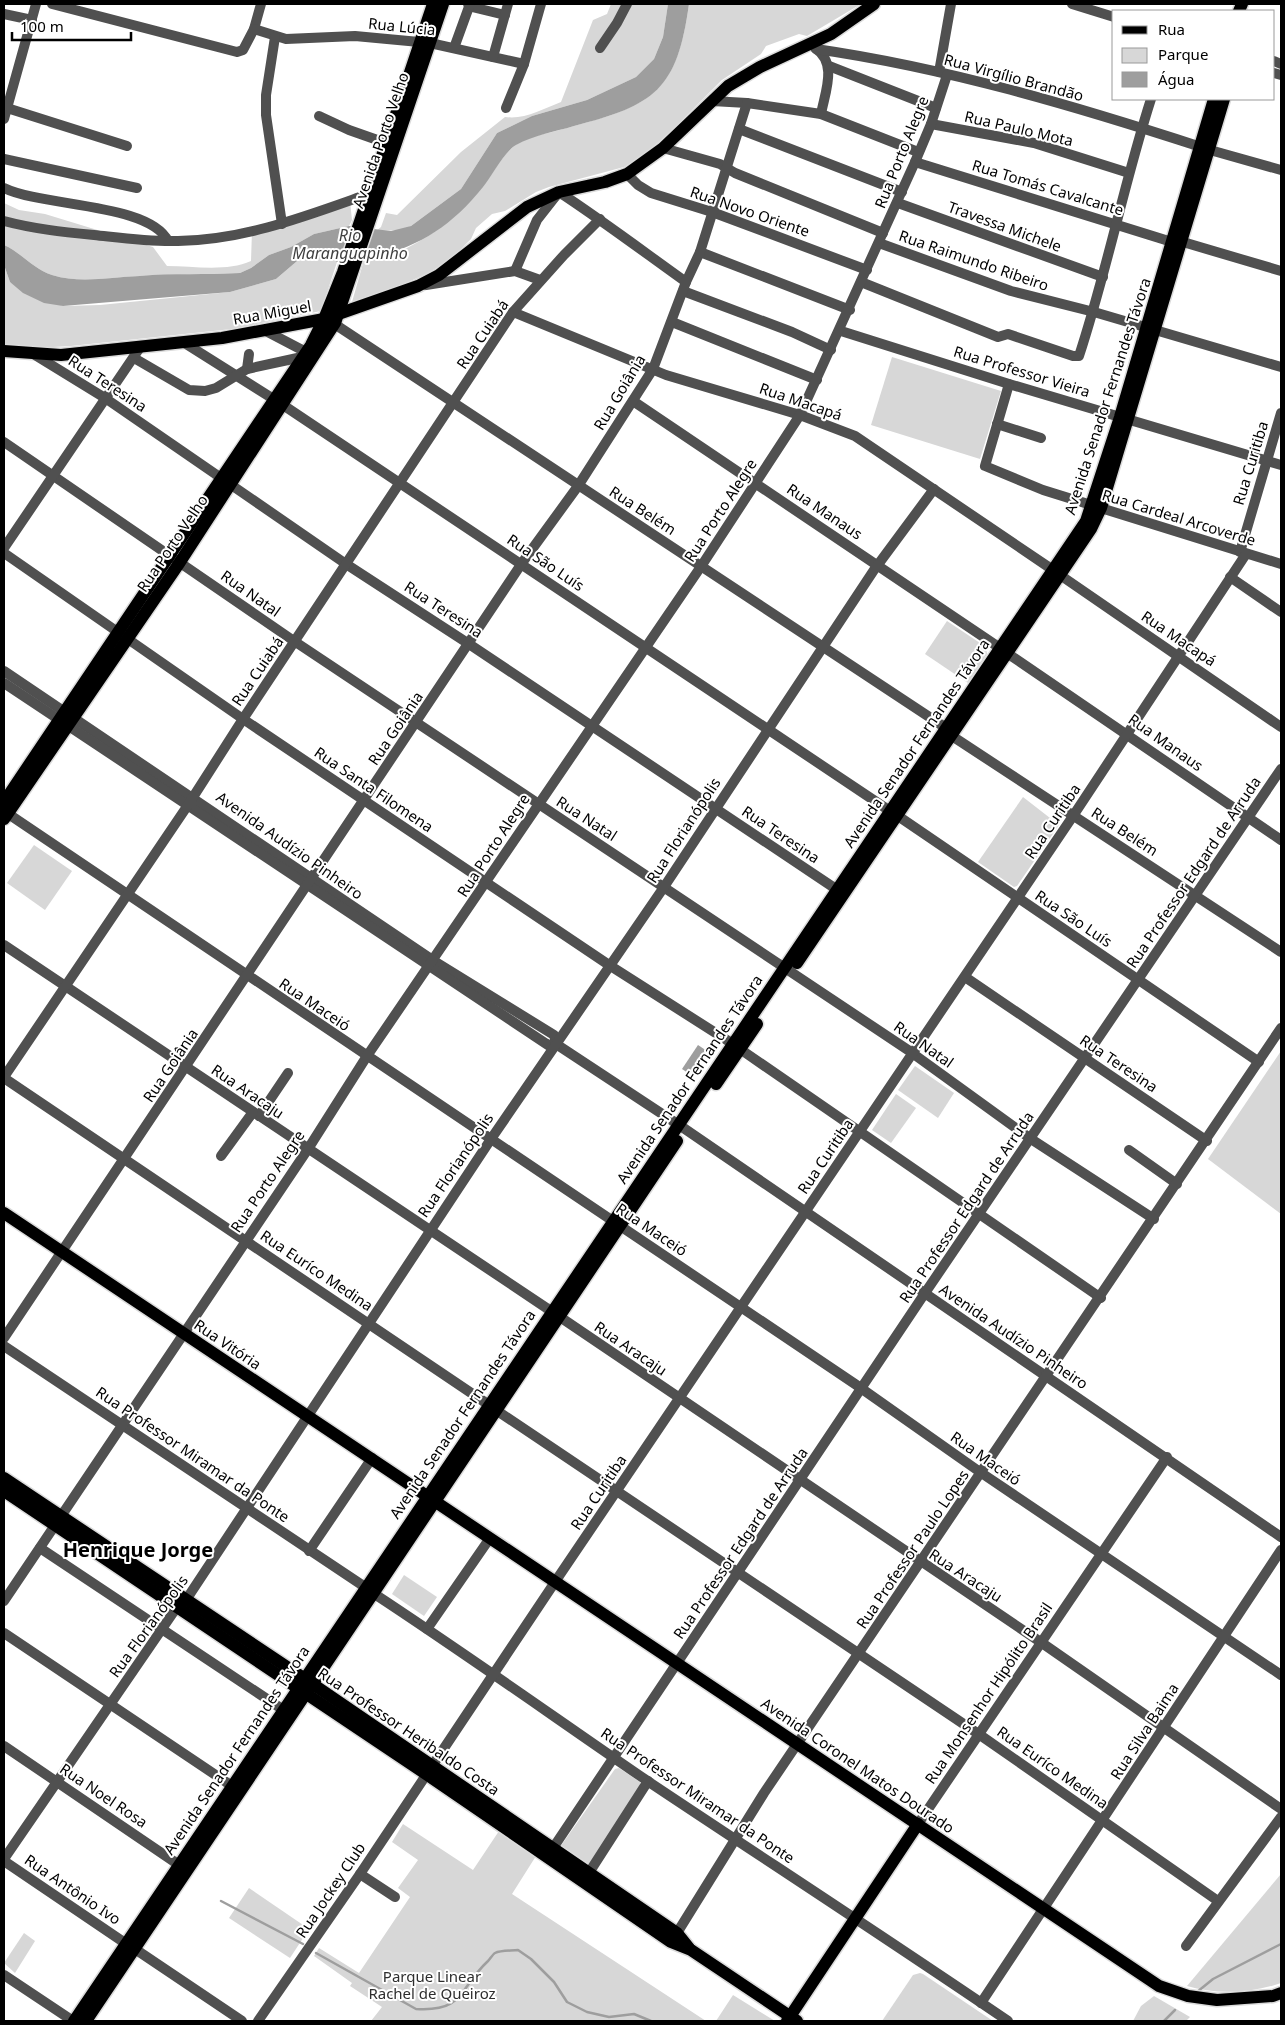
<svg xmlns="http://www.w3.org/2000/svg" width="1285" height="2025" viewBox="0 0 1285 2025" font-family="'Noto Sans',sans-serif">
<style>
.green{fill:#d7d7d7}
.water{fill:#9e9e9e}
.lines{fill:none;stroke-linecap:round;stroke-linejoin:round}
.stream{stroke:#9e9e9e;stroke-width:2.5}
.major-casing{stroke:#dbdbdb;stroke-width:15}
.minor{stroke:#505050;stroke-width:10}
.major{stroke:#000;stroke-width:12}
.labels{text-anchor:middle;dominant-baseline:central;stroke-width:4;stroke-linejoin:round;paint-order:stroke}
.street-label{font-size:15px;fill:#000;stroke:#fff}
.park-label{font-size:15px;fill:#2e2e2e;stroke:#fff}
.water-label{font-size:16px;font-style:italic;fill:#3f3f3f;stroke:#fff}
.district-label{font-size:20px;font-weight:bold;fill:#000;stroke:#fff}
</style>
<rect width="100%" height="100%" fill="#fff"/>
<g class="green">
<path d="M611,4H668L663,37L654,59L636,77L587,100L532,116L497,133L461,189L411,226L403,230L376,231L381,227L386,213L397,215L461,152L505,117C524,120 543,109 561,102L593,20L607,14Z"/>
<path d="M689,4H861L807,36L799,34L766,46L761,54L722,80L671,131L646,153L624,167L549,187L536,192L505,211L492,214L476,228L471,239L451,259L430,272L404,284L352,302L364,260C377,257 395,255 407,248C437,233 463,212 483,186C493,174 501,157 513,147C526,136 547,134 563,129C649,106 676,97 689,4Z"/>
<path d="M350,201L352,220L349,226L314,234L291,247L269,255L251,268L240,273C206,275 173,274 140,276C110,277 81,284 52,275C33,269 22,253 4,245V203L19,210L45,214L153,247L167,266C193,266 227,272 251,261L252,231Z"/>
<polygon points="325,253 337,262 321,311 232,329 71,346 35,348 4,344 4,265 10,282 63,306 100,305 230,292 276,279 303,256"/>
<polygon points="892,357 1001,391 980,459 871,425"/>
<polygon points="947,621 986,647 987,654 968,683 925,654"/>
<polygon points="1023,797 1059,825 1017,886 1014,887 978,862"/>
<polygon points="34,845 72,871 45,910 7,883"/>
<polygon points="1281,1051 1281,1214 1208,1159"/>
<polygon points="915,1066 954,1093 938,1118 898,1090"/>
<polygon points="896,1094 916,1108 891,1143 872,1130"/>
<polygon points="404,1575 437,1597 424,1616 392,1594"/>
<polygon points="619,1768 640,1782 641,1788 588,1866 560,1847 615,1769"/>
<polygon points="403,1824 473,1870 499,1831 536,1856 512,1894 706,2021 371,2021 382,2007 350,1986 352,1983 314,1956 319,1948 359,1973 410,1897 398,1888 418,1860 392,1842"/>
<path d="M1281,1874V1983C1253,1993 1216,1995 1187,1986Z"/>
<polygon points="249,1888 309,1929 290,1958 229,1918"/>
<polygon points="24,1933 35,1941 15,1973 4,1963"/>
<polygon points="920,1973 923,1974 993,2021 882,2021 913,1975"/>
<polygon points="733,1995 775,2021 716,2021"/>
<polygon points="1154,1996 1190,2017 1186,2021 1133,2021 1141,2006"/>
</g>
<g class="water">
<path d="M668,4H689C677,90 655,105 574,126C554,132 534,135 516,145C505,151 492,176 483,187C444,236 399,258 337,262L325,253L303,256L276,279L230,292L63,306L44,303L23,293L10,282L4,265V245C22,253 33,269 52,275C81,284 110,277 140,276C173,273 206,275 240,273L251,268L269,255L291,247L314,234L349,226L391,231L411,226L461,189L497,133L532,116L587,100L636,77L654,59L663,37Z"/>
<polygon points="698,1045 707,1051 691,1075 682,1069"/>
</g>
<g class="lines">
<g class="stream">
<polyline points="221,1901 303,1944"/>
<path d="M316,1953L416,2009C465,2012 458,1989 488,1961C490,1959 493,1954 495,1953C501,1950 512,1951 518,1950L531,1959L554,1982L567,2002L587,2012L609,2017L634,2014L651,2021"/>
<polyline points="1197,1992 1213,1979 1281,1944"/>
<polyline points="1164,2021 1175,2010"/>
</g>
<defs>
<g id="major">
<polyline points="1239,11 1242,4"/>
<polyline points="4,351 61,355 222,338 324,319 418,286 439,275 527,207 559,192 605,182 627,174 663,148 728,86 760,67 831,34 874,4"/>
<polyline points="4,802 311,345 324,319 343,272 433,4"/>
<polyline points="4,819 180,562 335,323 443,4"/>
<polyline points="797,963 1091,529 1101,508 1224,99"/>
<polyline points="716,1084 757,1024"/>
<polyline points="4,1213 1159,1986 1188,1996 1217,2000 1273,1996 1281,1993"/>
<polyline points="4,1478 317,1687 677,1933 689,1948"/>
<polyline points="4,1491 426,1774 671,1942 691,1950 797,2021"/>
<polyline points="74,2021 1086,521 1120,417 1214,99"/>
<polyline points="86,2021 677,1141"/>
<polyline points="787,2021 918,1824"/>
</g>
</defs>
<use href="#major" class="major-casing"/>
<g class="minor">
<polyline points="52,4 237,52 243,50 254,29 261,4"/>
<polyline points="468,4 472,7 505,15"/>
<polyline points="1072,4 1114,17"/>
<polyline points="4,14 32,20"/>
<polyline points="254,29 286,39 355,36 430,43 524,64"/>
<polyline points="275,37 266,95 266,115 282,224"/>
<polyline points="454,48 470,4"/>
<polyline points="600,48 617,23 627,4"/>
<path d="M815,48C838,63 825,92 821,114"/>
<path d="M816,49C947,68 1075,106 1201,147"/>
<polyline points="493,57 508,4"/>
<polyline points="1274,61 1281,64"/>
<polyline points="829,66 936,108"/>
<polyline points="939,72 951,4"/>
<polyline points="1274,73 1281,75"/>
<polyline points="712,101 747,103 821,114 918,152"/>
<polyline points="7,108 127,146"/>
<polyline points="506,108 524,64 541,4"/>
<polyline points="319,116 349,130 386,143"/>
<polyline points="4,119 36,4"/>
<polyline points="931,124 1034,143 1129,173"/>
<polyline points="739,129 902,192"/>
<polyline points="663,148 720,164 735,173 883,233"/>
<polyline points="1210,150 1281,170"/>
<polyline points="4,159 137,188"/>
<polyline points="915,162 1172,242"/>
<polyline points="627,174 638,185 651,193 712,212 867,270"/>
<path d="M4,188C43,207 149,203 168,241"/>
<polyline points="898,203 1103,277"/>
<path d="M4,221C34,229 63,232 94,235C122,238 150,242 178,241C242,240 301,218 360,197L369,198"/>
<polyline points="1183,242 1281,271"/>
<polyline points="879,243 1011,291 1094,312 1281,367"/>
<polyline points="700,252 850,310"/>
<path d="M515,271L537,220L559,192C603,221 644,252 686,282"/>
<path d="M861,282L998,337L1008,334L1073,356H1079C1107,271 1124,183 1151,99"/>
<polyline points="426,285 515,271 540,280"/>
<polyline points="683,291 792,332 831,350"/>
<polyline points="513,312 666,375 800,415 855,436 1053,570"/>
<polyline points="330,321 946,728"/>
<polyline points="672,322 817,380"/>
<polyline points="264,330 306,352"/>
<polyline points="841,331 1009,384 1281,465"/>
<polyline points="183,342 283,405 890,811"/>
<polyline points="35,355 105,398 346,564 469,644 836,889"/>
<polyline points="134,358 189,390 205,391 216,388 247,369 302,357"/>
<polyline points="247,369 249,354"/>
<polyline points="1009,384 985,466 1043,490 1281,564"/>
<polyline points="633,401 1000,648"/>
<polyline points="997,424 1041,438"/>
<polyline points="4,442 294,641 908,1050 1031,1139 1154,1219"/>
<polyline points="4,548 141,346"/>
<polyline points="1240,552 1281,413"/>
<polyline points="4,553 243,719 609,965 733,1044"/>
<polyline points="1060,575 1281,727"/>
<polyline points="1230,577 1281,612"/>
<polyline points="1007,653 1281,840"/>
<polyline points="4,671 434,961 554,1035 556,1044"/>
<polyline points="4,683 548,1045 556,1044 685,1129 1281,1537"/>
<polyline points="952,736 1281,952"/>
<polyline points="4,811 855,1384 980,1472 1281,1675"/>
<polyline points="898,816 1259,1062"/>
<polyline points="4,945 551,1311"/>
<polyline points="965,977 1207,1141"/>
<polyline points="740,1049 1101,1298"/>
<polyline points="4,1077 188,805 243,719 513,312 564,255 600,219"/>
<polyline points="4,1078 489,1405"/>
<polyline points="259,1116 288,1073"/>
<polyline points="1129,1150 1177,1184"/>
<polyline points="221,1156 253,1112"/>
<polyline points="560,1317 1042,1643 1281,1809"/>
<polyline points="4,1338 522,563 578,486 653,369 686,282 700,252 747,103"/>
<polyline points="4,1346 365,1587"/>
<polyline points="496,1410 980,1735 1218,1901"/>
<polyline points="40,1548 282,1709"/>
<polyline points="309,1551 372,1458"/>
<path d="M373,1593C466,1654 557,1719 649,1782C769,1862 889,1940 1008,2021"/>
<polyline points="4,1601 308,1149 367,1056 702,565 800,415 915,162 931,124 947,75"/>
<polyline points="427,1629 490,1538"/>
<polyline points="4,1633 232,1786"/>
<polyline points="4,1746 185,1869"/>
<polyline points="918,1824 1167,1457"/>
<polyline points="549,1854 925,1293 1281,769"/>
<polyline points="4,1859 177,1607 186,1600 491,1139 664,887 874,570 934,489"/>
<polyline points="4,1861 125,1943"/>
<polyline points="360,1874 395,1897"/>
<polyline points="585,1879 648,1781"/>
<polyline points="677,1933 764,1793 1281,1028"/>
<polyline points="1186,1946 1281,1817"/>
<polyline points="135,1949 242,2021"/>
<polyline points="4,1975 73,2021"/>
<polyline points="981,2003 1281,1550"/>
<polyline points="258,2021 360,1874 559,1576 1073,816 1246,554"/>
</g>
<use href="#major" class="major"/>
</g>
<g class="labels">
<g class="street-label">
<text transform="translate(402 26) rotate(6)">Rua Lúcia</text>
<text transform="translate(1014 77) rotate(15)">Rua Virgílio Brandão</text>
<text transform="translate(1019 128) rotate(13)">Rua Paulo Mota</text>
<text transform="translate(380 140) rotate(-71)">Avenida Porto Velho</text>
<text transform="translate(901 152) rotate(-68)">Rua Porto Alegre</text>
<text transform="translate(1048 187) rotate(17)">Rua Tomás Cavalcante</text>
<text transform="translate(750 211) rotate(19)">Rua Novo Oriente</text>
<text transform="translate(1005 226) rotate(20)">Travessa Michele</text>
<text transform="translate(974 260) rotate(19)">Rua Raimundo Ribeiro</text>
<text transform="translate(272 312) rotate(-10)">Rua Miguel</text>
<text transform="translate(482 334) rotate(-56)">Rua Cuiabá</text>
<text transform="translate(1022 371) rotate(17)">Rua Professor Vieira</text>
<text transform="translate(108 383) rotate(33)">Rua Teresina</text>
<text transform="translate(619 392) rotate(-59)">Rua Goiânia</text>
<text transform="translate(1107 396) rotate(-72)">Avenida Senador Fernandes Távora</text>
<text transform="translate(801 401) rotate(19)">Rua Macapá</text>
<text transform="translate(1250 463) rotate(-73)">Rua Curitiba</text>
<text transform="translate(643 510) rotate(33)">Rua Belém</text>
<text transform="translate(720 510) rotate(-57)">Rua Porto Alegre</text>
<text transform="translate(825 511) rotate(34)">Rua Manaus</text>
<text transform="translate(1179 517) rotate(17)">Rua Cardeal Arcoverde</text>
<text transform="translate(172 543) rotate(-56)">Rua Porto Velho</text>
<text transform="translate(546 562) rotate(34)">Rua São Luís</text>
<text transform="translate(251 593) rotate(35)">Rua Natal</text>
<text transform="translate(444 609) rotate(33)">Rua Teresina</text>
<text transform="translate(1179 638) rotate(34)">Rua Macapá</text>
<text transform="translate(257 671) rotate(-56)">Rua Cuiabá</text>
<text transform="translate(395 728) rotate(-56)">Rua Goiânia</text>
<text transform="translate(1166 742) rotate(35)">Rua Manaus</text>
<text transform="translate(916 743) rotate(-56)">Avenida Senador Fernandes Távora</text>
<text transform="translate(374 789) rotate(34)">Rua Santa Filomena</text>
<text transform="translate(587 818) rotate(33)">Rua Natal</text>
<text transform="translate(1052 821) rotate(-56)">Rua Curitiba</text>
<text transform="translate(683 830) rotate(-57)">Rua Florianópolis</text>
<text transform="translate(1125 831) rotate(33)">Rua Belém</text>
<text transform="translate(781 834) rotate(34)">Rua Teresina</text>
<text transform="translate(290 845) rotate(35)">Avenida Audízio Pinheiro</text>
<text transform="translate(493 845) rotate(-57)">Rua Porto Alegre</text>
<text transform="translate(1193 872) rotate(-56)">Rua Professor Edgard de Arruda</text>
<text transform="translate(1074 918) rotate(34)">Rua São Luís</text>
<text transform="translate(315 1004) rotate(34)">Rua Maceió</text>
<text transform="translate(924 1044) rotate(35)">Rua Natal</text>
<text transform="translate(1119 1063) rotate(34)">Rua Teresina</text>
<text transform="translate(170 1065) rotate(-56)">Rua Goiânia</text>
<text transform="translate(689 1079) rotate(-56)">Avenida Senador Fernandes Távora</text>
<text transform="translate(248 1091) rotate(34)">Rua Aracaju</text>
<text transform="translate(825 1156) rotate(-56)">Rua Curitiba</text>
<text transform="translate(455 1165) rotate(-56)">Rua Florianópolis</text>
<text transform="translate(267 1181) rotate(-56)">Rua Porto Alegre</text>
<text transform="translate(966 1207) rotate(-56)">Rua Professor Edgard de Arruda</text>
<text transform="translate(652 1229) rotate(34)">Rua Maceió</text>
<text transform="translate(317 1270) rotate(34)">Rua Euríco Medina</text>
<text transform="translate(1014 1336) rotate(34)">Avenida Audízio Pinheiro</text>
<text transform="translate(228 1344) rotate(34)">Rua Vitória</text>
<text transform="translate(631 1348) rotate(34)">Rua Aracaju</text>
<text transform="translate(462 1414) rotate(-56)">Avenida Senador Fernandes Távora</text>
<text transform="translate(193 1454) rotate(34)">Rua Professor Miramar da Ponte</text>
<text transform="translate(986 1458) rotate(35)">Rua Maceió</text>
<text transform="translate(598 1492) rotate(-56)">Rua Curitiba</text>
<text transform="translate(740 1543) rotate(-56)">Rua Professor Edgard de Arruda</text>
<text transform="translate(912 1549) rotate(-56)">Rua Professor Paulo Lopes</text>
<text transform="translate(966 1575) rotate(33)">Rua Aracaju</text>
<text transform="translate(148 1626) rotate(-54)">Rua Florianópolis</text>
<text transform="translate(988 1693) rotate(-56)">Rua Monsenhor Hipólito Brasil</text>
<text transform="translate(409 1731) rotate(34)">Rua Professor Heribaldo Costa</text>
<text transform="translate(1144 1731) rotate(-57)">Rua Silva Baima</text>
<text transform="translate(236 1750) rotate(-56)">Avenida Senador Fernandes Távora</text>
<text transform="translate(858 1765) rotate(34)">Avenida Coronel Matos Dourado</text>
<text transform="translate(1053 1767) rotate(35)">Rua Euríco Medina</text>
<text transform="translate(104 1795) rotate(34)">Rua Noel Rosa</text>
<text transform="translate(698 1795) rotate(34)">Rua Professor Miramar da Ponte</text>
<text transform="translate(73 1889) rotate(34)">Rua Antônio Ivo</text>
<text transform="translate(330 1890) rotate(-56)">Rua Jockey Club</text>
</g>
<g class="park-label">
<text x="432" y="1976">Parque Linear<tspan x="432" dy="17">Rachel de Queiroz</tspan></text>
</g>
<g class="water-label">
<text x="350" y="235">Rio<tspan x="350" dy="18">Maranguapinho</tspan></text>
</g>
<g class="district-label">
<text x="138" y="1549">Henrique Jorge</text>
</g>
</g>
<rect width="1285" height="2025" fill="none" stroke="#000000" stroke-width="10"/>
<rect x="1112" y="10" width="162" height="90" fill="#ffffff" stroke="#999999"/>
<rect x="1122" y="26" width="25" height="8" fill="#000000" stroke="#999999"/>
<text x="1158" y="35" font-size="15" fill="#000000">Rua</text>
<rect x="1122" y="48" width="25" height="15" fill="#d7d7d7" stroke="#999999"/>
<text x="1158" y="60" font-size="15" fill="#000000">Parque</text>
<rect x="1122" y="72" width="25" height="15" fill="#9e9e9e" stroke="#999999"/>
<text x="1158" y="85" font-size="15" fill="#000000">Água</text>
<path d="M12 32v8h119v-8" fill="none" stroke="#000000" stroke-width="2.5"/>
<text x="20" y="32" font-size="15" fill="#000000" stroke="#ffffff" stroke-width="4" paint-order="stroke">100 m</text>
</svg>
